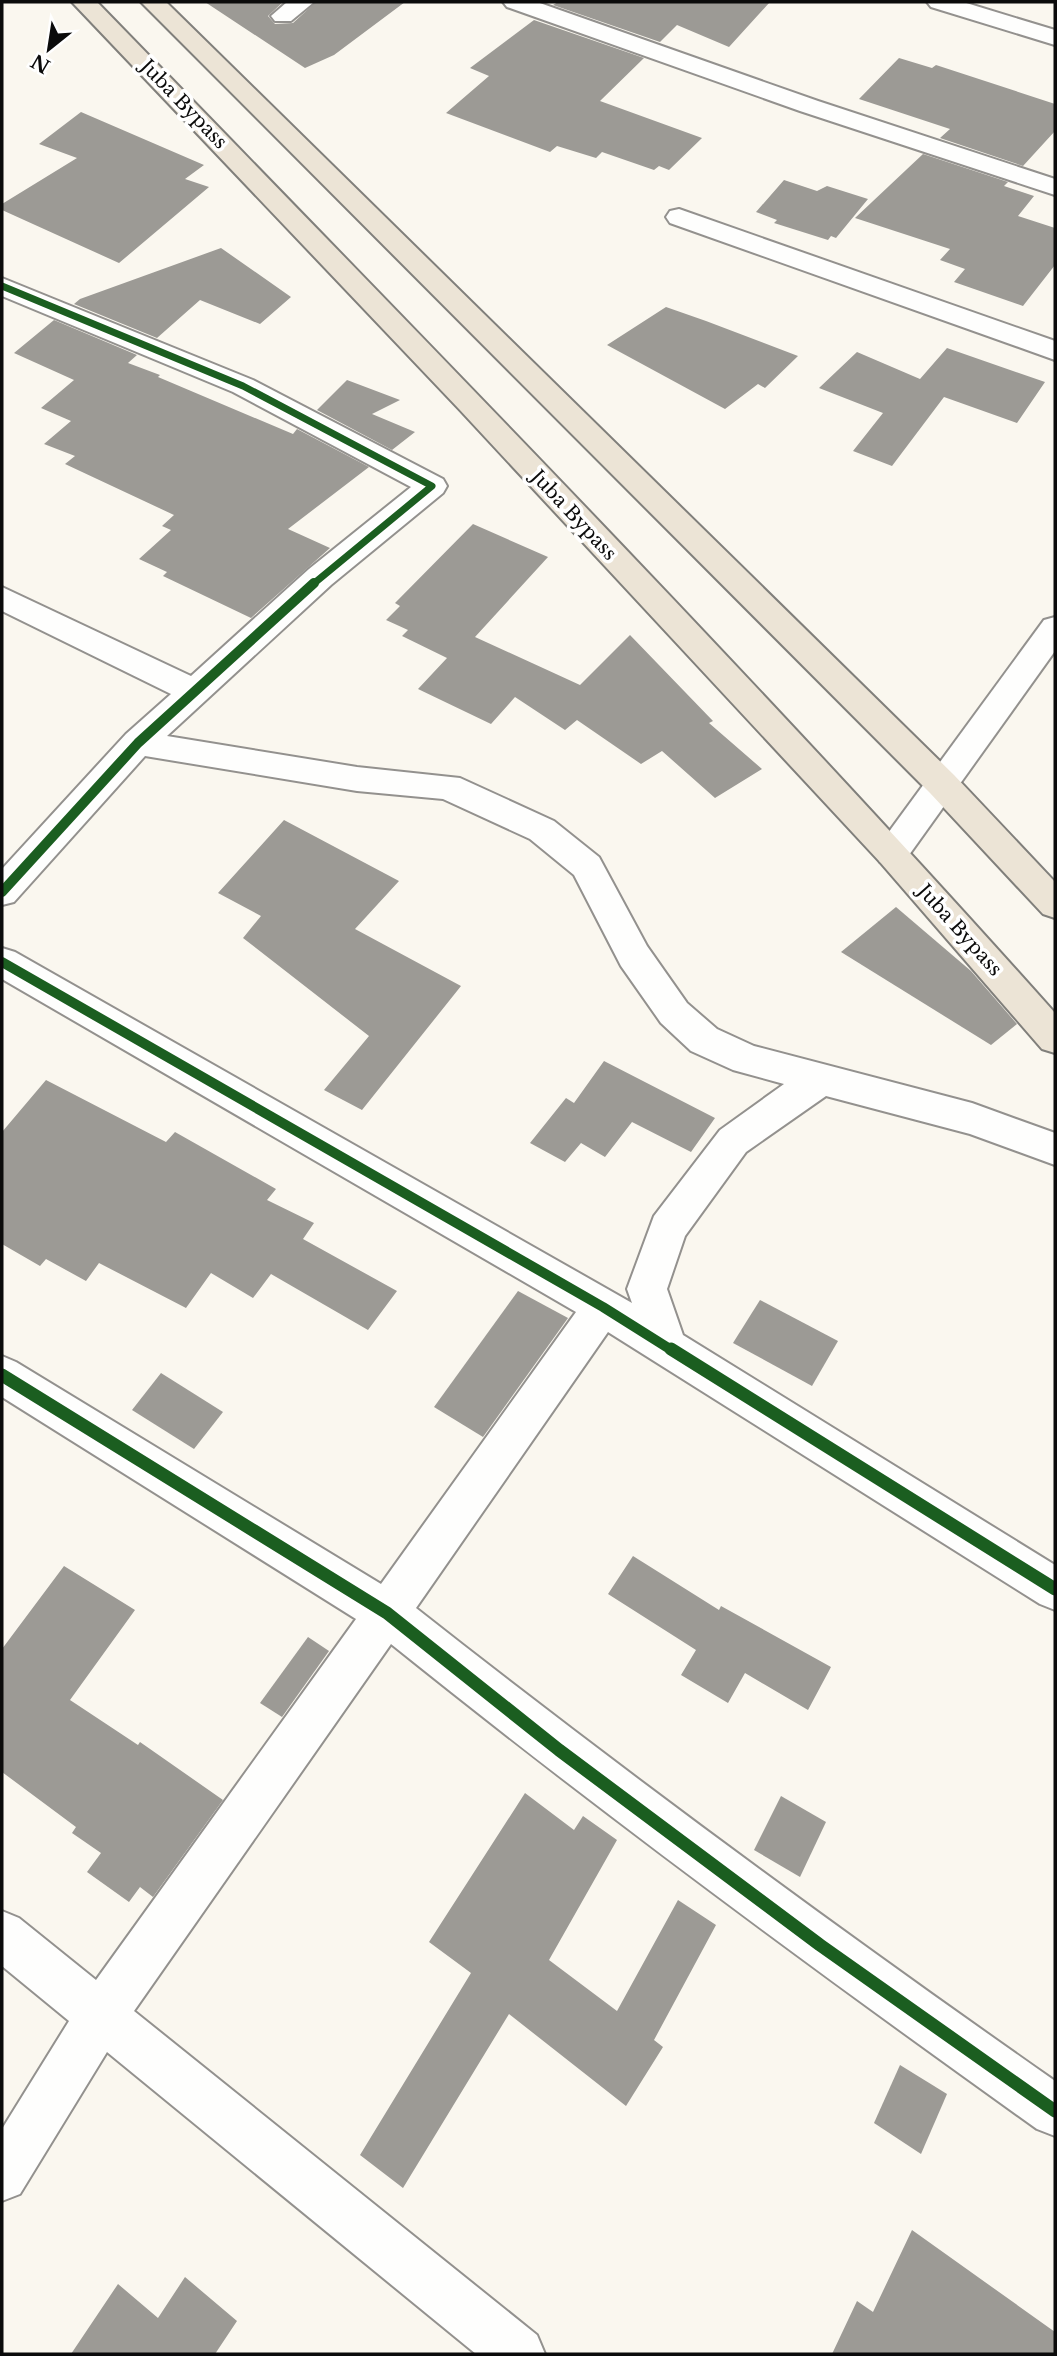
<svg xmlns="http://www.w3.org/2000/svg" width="1057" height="2356" viewBox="0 0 1057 2356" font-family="'Libre Baskerville',serif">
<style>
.building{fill:#9c9a95}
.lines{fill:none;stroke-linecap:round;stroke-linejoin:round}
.street-casing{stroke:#93918e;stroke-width:4}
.primary-casing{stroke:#807f7b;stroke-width:4}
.street{fill:#fefefd;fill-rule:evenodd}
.primary{fill:#ece4d6;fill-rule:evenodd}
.cycleway-far2-casing{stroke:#fff;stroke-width:10}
.cycleway-far1-casing{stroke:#fff;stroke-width:14}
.cycleway-casing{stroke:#fff;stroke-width:18}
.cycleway-far2{stroke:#1b5e20;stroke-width:7}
.cycleway-far1{stroke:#1b5e20;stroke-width:10}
.cycleway{stroke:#1b5e20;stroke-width:13}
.labels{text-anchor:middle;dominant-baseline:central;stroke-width:7;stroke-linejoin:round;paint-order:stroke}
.far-street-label{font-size:19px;fill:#0b0b0b;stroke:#fff}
</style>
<rect width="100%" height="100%" fill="#faf7ef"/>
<g class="building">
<polygon points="205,2 283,2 268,16 275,24 293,23 316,2 405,2 334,55 305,68"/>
<polygon points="558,2 770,2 729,47 677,25 660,42 553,5"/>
<polygon points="534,20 644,58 600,101 702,138 669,170 659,166 654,170 602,152 596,158 557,146 550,152 446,113 489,76 470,68"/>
<polygon points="899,58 932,68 936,65 1055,104 1055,131 1023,166 940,138 950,129 859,99"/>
<polygon points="81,112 204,165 185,179 209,187 119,263 2,210 2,204 77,158 39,144"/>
<polygon points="923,154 1008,182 1004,186 1034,196 1018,216 1055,228 1055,265 1023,306 954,282 965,269 940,260 950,249 855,218"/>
<polygon points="784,180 817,191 827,186 868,199 836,238 831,236 828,240 774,223 777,220 756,212"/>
<polygon points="221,248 291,297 260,324 200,300 157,338 74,304 80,299"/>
<polygon points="666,307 706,321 798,356 765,388 758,384 725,409 607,345"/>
<polygon points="54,320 137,355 128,363 160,375 158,377 293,434 297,429 369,467 288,529 330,548 251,618 163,576 167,572 139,559 171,530 162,526 174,515 65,464 75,456 44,444 71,421 41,408 74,380 14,353"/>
<polygon points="947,348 1045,382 1017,423 944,397 892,466 853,451 883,413 819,388 857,352 920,379"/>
<polygon points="347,380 400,400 372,414 415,432 392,450 317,410"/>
<polygon points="473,524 548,557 475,637 580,685 630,635 713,721 709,723 762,769 715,798 662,751 641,764 577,720 565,730 515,697 491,724 418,689 447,658 402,636 408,630 386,620 400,606 395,603"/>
<polygon points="284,820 399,881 355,929 461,986 362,1110 324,1090 369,1036 243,938 261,916 218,893"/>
<polygon points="896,907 971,971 1017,1024 991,1045 841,952"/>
<polygon points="604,1061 715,1118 691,1152 632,1122 605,1157 581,1143 565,1162 530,1143 566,1098 574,1103"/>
<polygon points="46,1080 166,1142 175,1132 276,1189 267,1200 314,1223 303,1239 397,1291 368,1330 271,1274 253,1298 211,1273 186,1308 99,1263 86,1281 46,1259 40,1266 2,1244 2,1132"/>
<polygon points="518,1291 568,1318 483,1437 434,1407"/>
<polygon points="760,1300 838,1341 812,1386 733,1343"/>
<polygon points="161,1373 223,1412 194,1449 132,1410"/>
<polygon points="633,1556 719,1610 721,1606 831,1667 808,1710 745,1673 728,1703 681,1675 696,1650 608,1594"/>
<polygon points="64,1566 135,1610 70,1700 138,1745 140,1742 223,1800 153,1897 140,1887 129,1902 87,1872 101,1853 72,1833 76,1827 2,1772 2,1649"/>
<polygon points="308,1637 329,1651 282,1717 260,1703"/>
<polygon points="525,1793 574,1830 583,1816 617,1840 549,1960 617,2011 678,1900 716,1925 654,2040 663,2047 626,2106 509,2014 403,2188 360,2155 471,1973 429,1942"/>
<polygon points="781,1796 826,1822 800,1877 754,1850"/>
<polygon points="900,2065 947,2094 921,2154 874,2123"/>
<polygon points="912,2230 1055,2332 1055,2354 832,2354 857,2301 873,2312"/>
<polygon points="185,2277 237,2321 215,2354 71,2354 118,2284 158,2318"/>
</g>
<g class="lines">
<defs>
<g id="street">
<polygon points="287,2 314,2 291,21 275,21 271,16"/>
<polygon points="503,2 537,2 818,101 1055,179 1055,195 800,111 507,7"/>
<polygon points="927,2 963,2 1055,30 1055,45 931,7"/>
<polygon points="679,209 1055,341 1055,360 670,223 666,217 670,211"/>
<path d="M2,278L253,380L443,479L447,486L443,493L331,585L167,736L357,767L460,778L554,821L599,857L647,946L687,1003L717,1029L754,1046L972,1103L1055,1133V1165L970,1134L826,1096L746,1152L685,1236L667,1289L683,1335L1055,1565V1610L1040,1604L608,1332L416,1608C624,1772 838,1929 1055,2081V2136L1037,2129C817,1972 601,1813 391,1644L134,2011L537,2335L545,2354H476L107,2052L20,2194L2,2201V2129L69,2021L2,1966V1911L19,1918L96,1980L356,1619L2,1397V1356L16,1362L381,1584L576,1312L2,979V948L15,952L632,1303L627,1289L654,1216L720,1130L784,1084L733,1070L691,1051L661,1023L621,966L574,875L530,839L443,799L357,791L145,756L14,902L2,905V869L126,734L171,694L2,611V587L191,676L309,569L411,487L233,392L2,296Z"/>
<polygon points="1055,617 1055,651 904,862 892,866 880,862 875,853 880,844 1044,620"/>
</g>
<g id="primary">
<path d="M72,2H97C420,335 746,667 1055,1013V1053L1042,1049L880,862L459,409Z"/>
<polygon points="141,2 166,2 954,775 1055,882 1055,918 1043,914 930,793"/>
</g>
</defs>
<use href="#street" class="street-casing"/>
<use href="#primary" class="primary-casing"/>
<use href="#street" class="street"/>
<use href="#primary" class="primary"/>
<defs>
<polyline id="cycleway-far2" points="2,286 243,386 432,486 312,585"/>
<g id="cycleway-far1">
<polyline points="2,892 138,743 314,583"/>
<polyline points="2,962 603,1307 673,1351"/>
</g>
<g id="cycleway">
<polyline points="671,1349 1055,1589"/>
<polyline points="2,1375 387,1613 559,1750 820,1945 1055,2111"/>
</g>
</defs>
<use href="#cycleway-far2" class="cycleway-far2-casing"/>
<use href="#cycleway-far1" class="cycleway-far1-casing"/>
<use href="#cycleway" class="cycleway-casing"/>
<use href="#cycleway-far2" class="cycleway-far2"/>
<use href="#cycleway-far1" class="cycleway-far1"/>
<use href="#cycleway" class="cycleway"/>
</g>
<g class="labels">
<g class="far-street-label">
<text transform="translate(184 104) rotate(46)">Juba Bypass</text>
<text transform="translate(574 515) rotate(47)">Juba Bypass</text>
<text transform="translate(960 930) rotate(48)">Juba Bypass</text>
</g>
</g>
<rect width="1057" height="2356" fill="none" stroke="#0b0b0b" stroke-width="7"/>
<g transform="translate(49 49) rotate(210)" stroke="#ffffff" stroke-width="5" paint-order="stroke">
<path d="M0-5L12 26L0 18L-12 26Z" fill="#0b0b0b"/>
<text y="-10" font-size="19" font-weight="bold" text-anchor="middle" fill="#0b0b0b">N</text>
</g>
</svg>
